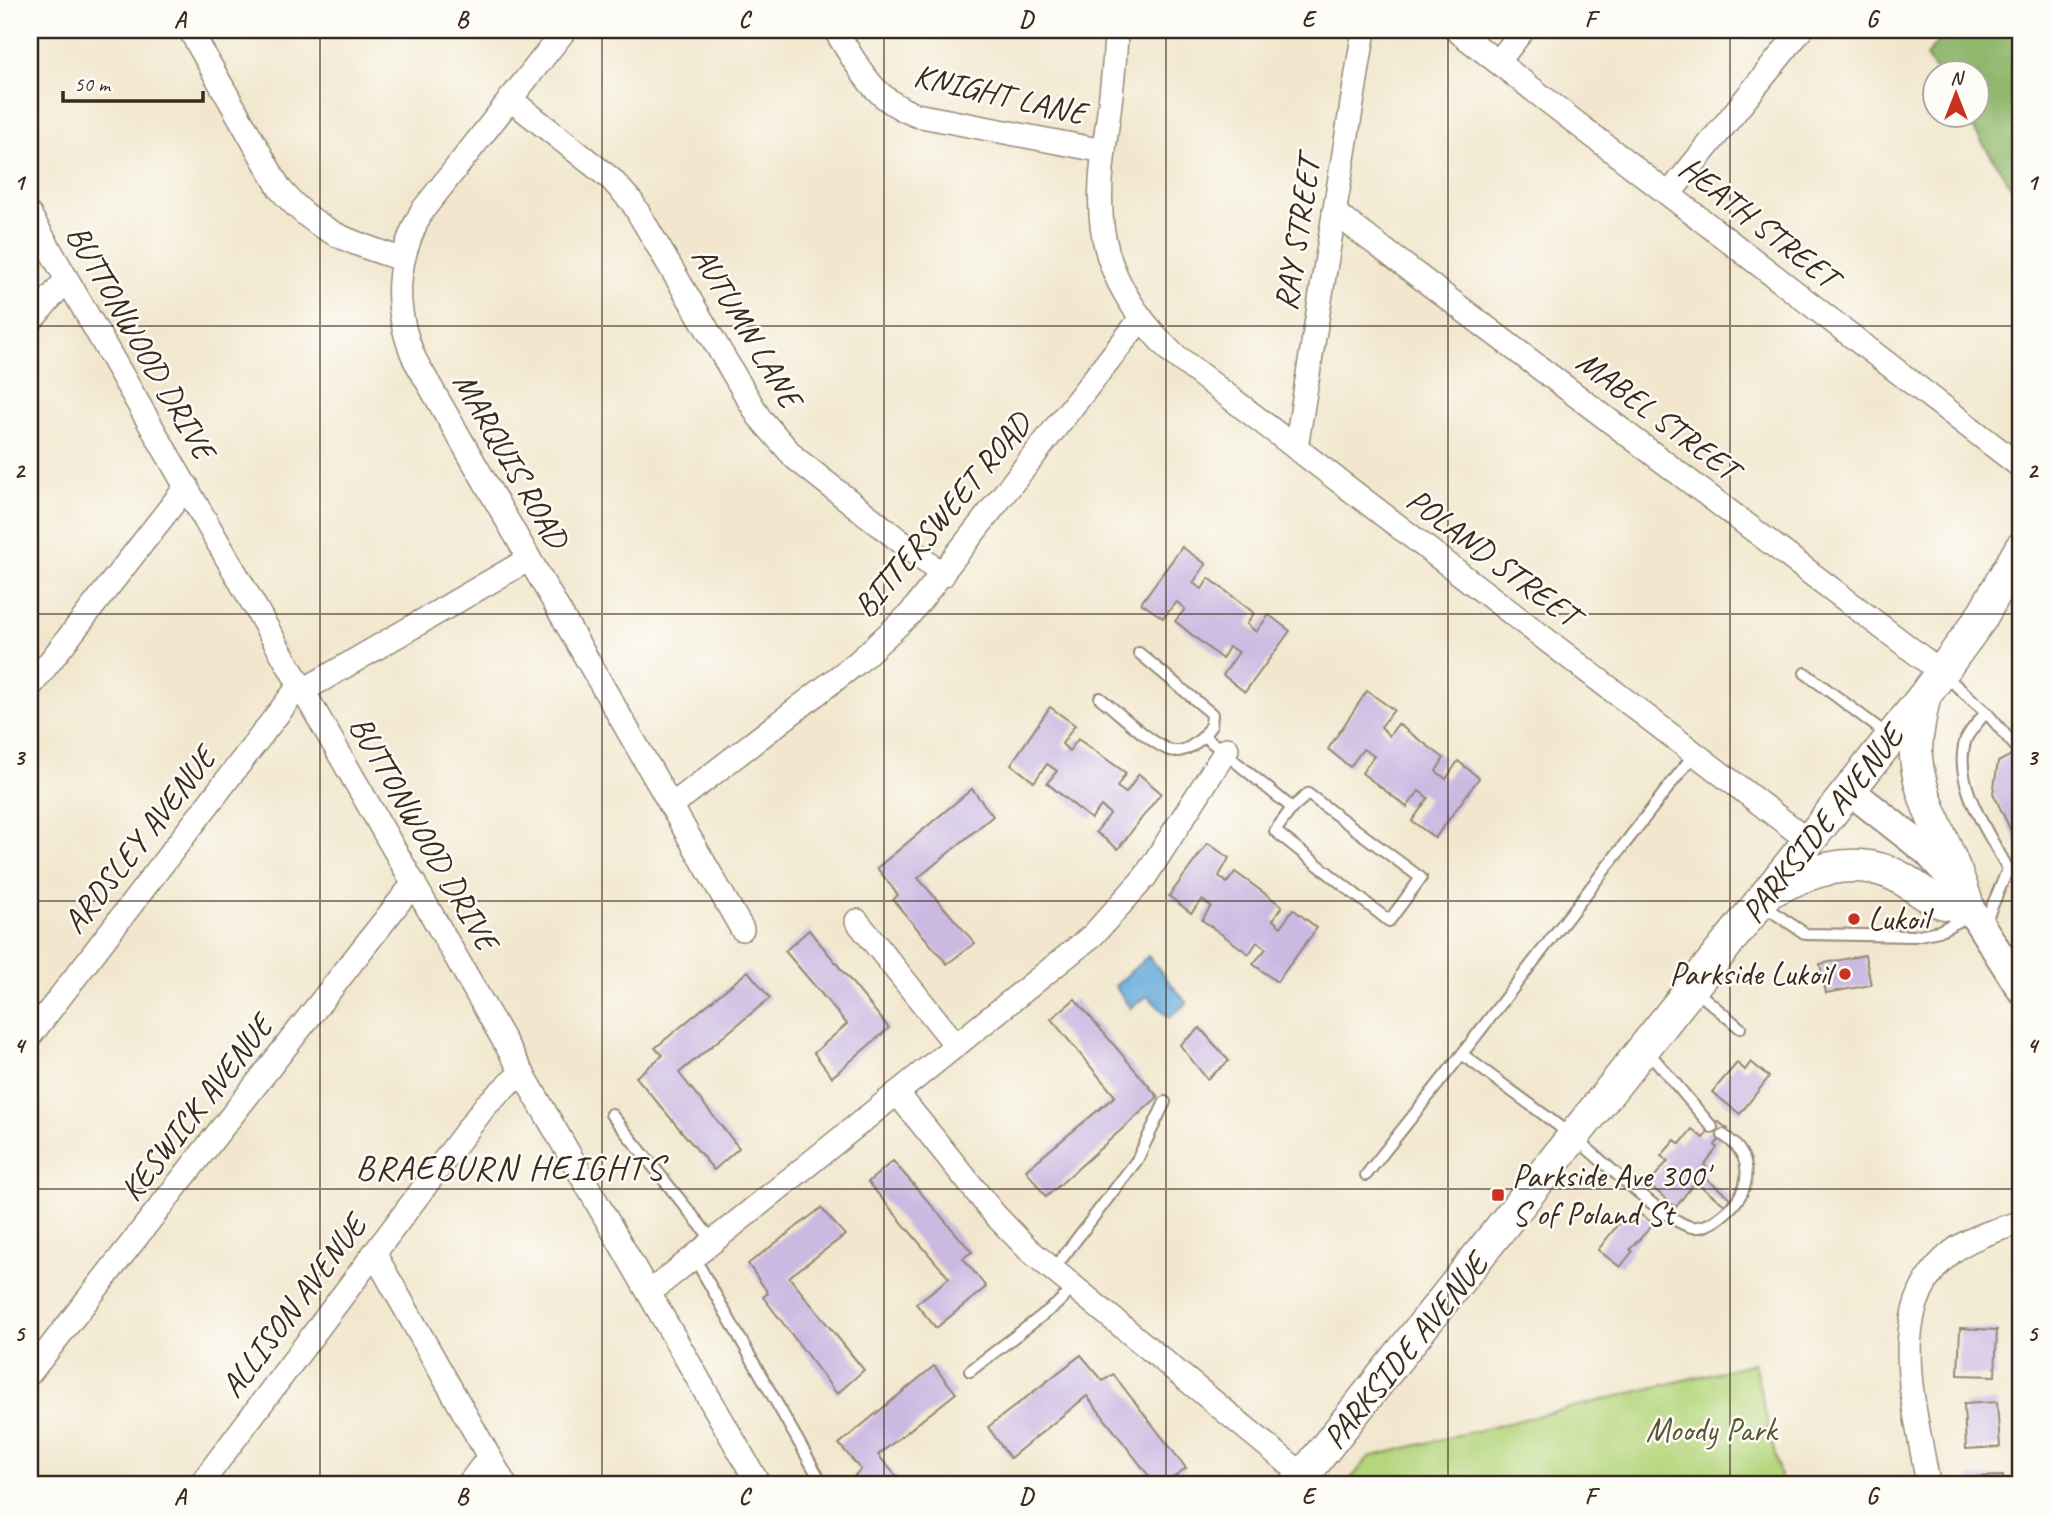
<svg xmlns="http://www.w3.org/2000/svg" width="2051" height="1515" viewBox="0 0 2051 1515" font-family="Caveat,sans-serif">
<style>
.green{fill:#b5d67d;stroke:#78804e;stroke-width:2}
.forest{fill:#90b76c;stroke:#667045;stroke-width:2}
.water{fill:#66aadb;stroke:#506a7c;stroke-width:2}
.building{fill:#cbb9e2}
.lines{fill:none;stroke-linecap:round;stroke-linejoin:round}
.service-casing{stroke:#968876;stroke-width:14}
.minor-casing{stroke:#968876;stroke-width:26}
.tertiary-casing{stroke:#968876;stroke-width:32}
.secondary-casing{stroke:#968876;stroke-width:35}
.service{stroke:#fff;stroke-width:10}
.minor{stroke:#fff;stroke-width:23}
.tertiary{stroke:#fff;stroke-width:28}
.secondary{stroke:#fff;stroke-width:32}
.grid{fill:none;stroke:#3b2a1e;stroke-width:2;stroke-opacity:0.55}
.poi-dot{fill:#c8321e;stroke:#fdfcf7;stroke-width:2.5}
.labels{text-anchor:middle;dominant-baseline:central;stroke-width:5;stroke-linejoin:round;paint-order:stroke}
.street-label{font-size:33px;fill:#3b2a1e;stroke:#fdfcf7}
.poi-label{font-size:33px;fill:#3b2a1e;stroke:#fdfcf7;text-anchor:start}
.park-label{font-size:33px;fill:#5a5536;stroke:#fdfcf7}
.neighbourhood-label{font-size:35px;letter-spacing:2px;fill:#3b2a1e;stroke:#fdfcf7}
.neatline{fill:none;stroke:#3b2a1e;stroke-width:2.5}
.grid-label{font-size:23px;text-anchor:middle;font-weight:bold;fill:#3b2a1e}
</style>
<rect width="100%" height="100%" fill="#fdfcf7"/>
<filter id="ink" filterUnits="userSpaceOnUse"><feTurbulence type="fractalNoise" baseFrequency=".0143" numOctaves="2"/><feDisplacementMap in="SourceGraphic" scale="14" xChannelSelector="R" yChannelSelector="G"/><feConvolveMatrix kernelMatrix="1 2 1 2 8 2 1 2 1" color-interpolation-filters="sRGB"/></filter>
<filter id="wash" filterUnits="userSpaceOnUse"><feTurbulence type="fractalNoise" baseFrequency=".00686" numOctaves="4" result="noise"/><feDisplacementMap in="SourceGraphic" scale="28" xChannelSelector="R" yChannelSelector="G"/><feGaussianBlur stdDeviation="1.57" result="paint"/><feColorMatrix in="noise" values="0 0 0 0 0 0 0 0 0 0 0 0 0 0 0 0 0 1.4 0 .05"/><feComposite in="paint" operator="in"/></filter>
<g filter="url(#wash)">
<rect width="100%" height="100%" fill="#f2e7ce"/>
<polygon class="green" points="1754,1363 1782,1485 1346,1485 1369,1457"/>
<polygon class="forest" points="1947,30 2021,30 2021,201 1965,116 1978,116 1978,74 1937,73 1926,56"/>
<polygon class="water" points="1148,956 1187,1003 1169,1018 1148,996 1130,1008 1115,986"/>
<g id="blocks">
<g class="building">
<polygon points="1182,547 1206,564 1193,583 1202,589 1209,578 1254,613 1247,624 1256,632 1269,615 1290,631 1245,692 1223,675 1239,652 1229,647 1222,659 1175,621 1185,609 1177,602 1163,618 1141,603"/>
<polygon points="1367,691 1394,710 1381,727 1389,736 1398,724 1444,758 1436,771 1446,779 1458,761 1479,778 1435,838 1412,821 1428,798 1419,791 1407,807 1362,773 1374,756 1363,749 1350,767 1328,749"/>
<polygon points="1050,707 1075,725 1062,744 1069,751 1078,739 1126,773 1117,787 1126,793 1139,774 1161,793 1118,849 1096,832 1110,814 1101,806 1091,819 1047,783 1057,771 1047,764 1034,782 1011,764"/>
<polygon points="2013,754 2021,768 2021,852 1993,793 1998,762"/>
<polygon points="972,789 993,816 918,878 975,943 947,964 893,900 898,895 877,868"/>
<polygon points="1208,843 1229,858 1219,876 1227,883 1235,872 1282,906 1273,920 1281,927 1293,909 1317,928 1277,982 1253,964 1266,949 1257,942 1249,954 1202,920 1211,906 1202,900 1191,913 1169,896"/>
<polygon points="809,930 889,1028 832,1077 814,1053 847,1024 785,951"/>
<polygon points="1865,955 1871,985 1826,993 1820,964"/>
<polygon points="748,971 770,998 679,1073 739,1148 714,1170 636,1077 663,1055 655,1048"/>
<polygon points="1075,999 1158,1097 1046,1197 1026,1170 1115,1096 1051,1019"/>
<polygon points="1200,1028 1229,1061 1207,1079 1180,1045"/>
<polygon points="1751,1062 1769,1077 1740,1114 1712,1092 1737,1063 1745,1070"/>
<polygon points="1717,1121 1728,1129 1715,1145 1717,1148 1704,1165 1707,1168 1702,1175 1730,1198 1725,1205 1695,1182 1676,1207 1648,1184 1668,1161 1661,1156 1675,1140 1680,1144 1692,1129 1703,1138"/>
<polygon points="893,1161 972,1252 963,1258 986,1287 936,1328 916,1304 949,1278 868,1182"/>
<polygon points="821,1208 845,1235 789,1277 864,1370 837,1394 763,1297 768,1293 748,1264"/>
<polygon points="1635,1211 1654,1224 1630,1249 1632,1252 1620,1267 1598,1250 1622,1219 1627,1222"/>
<polygon points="1960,1328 1997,1330 1995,1376 1958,1375"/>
<polygon points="1081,1355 1103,1381 1113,1374 1186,1468 1162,1485 1156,1485 1087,1396 1010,1458 988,1427"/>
<polygon points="934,1366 956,1393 878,1455 904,1485 863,1485 855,1475 861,1470 839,1444"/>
<polygon points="1997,1402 2000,1447 1966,1449 1964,1404"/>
<polygon points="2003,1476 2004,1485 1969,1485 1969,1477"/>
</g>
</g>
</g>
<g filter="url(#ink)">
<use href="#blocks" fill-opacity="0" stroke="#968876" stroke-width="2"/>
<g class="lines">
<defs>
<g id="service">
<polyline points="1139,653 1212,714 1211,725 1204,736 1292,808 1308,794 1421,878 1389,921 1275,831 1292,808"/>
<polyline points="1805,673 1889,736"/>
<polyline points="1943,674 1986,712 2021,753"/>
<path d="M1100,698C1116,710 1156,749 1174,751C1186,752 1196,743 1204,736"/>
<path d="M1695,753L1462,1054C1500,1083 1540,1111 1577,1140C1600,1158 1667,1223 1692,1227C1705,1229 1716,1221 1725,1213C1753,1189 1755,1156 1723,1135"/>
<polyline points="1762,905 1806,934 1914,936 1939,931 1971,915"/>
<path d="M1984,925L2008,869C1989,833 1951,782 1966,739C1970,730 1980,720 1986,712"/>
<polyline points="1695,990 1740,1028"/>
<polyline points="1646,1049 1712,1127"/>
<polyline points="611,1114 713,1241"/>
<polyline points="1366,1175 1462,1054"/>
<polyline points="694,1257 823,1485"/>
<polyline points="1053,1270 1137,1160 1165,1102"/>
<polyline points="970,1371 1057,1304 1074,1287"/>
</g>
<g id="minor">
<path d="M190,30L280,189C316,232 350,242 401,259"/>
<path d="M565,30L422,211C395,261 392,307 415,360L742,929"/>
<path d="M835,30C860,68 871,98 916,115L1104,151"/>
<path d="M1116,30C1113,166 1059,240 1172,353L1809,841"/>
<polyline points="1456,30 2021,467"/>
<polyline points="1498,62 1523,30"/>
<polyline points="510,99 611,179 632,202 759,417 795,458 943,575"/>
<polyline points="1669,194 1801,30"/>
<polyline points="1334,212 1941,672"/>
<polyline points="30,215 759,1485"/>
<polyline points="30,322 66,280"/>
<polyline points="1296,448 1364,30"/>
<polyline points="30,687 187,486"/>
<polyline points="304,690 529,559"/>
<polyline points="671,806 858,662 910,614 1140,320"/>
<polyline points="857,921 956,1045"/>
<polyline points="30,1036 300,685"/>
<polyline points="897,1093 995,1215 1029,1250 1304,1476"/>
<polyline points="374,1253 505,1485"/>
<polyline points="649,1293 1093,935 1145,877 1227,749"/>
<polyline points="30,1373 414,883"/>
<polyline points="200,1485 486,1105 522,1072"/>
<polyline points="468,1485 489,1457"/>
<path d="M1928,1485C1917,1410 1881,1308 1952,1252C1972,1236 1998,1230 2021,1222"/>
</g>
<polyline id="tertiary" points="1849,790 1928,852 1950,877 2021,989"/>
<g id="secondary">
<path d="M1773,890C1808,872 1848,857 1888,872C1919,883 1929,909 1967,904C1953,855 1920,805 1916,757C1915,737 1920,718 1924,698"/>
<polyline points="1296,1485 1925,695 1979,621 2021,548"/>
</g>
</defs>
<use href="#service" class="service-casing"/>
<use href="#minor" class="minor-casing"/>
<use href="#tertiary" class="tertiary-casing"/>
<use href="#secondary" class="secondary-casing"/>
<use href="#service" class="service"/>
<use href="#minor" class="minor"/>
<use href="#tertiary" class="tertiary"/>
<use href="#secondary" class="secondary"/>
</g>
</g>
<path class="grid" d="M320,30V1485M602,30V1485M884,30V1485M1166,30V1485M1448,30V1485M1730,30V1485M30,326H2021M30,614H2021M30,901H2021M30,1189H2021"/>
<g class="poi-dot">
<circle cx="1854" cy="919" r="7"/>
<circle cx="1845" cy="974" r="7"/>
<rect x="1491" y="1188" width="14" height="14" rx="3.5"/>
</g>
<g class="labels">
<g class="street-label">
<text transform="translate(1000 94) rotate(13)">KNIGHT LANE</text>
<text transform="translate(1759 222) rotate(38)">HEATH STREET</text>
<text transform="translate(1297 234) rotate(-81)">RAY STREET</text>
<text transform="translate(747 327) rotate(59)">AUTUMN LANE</text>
<text transform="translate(141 342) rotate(60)">BUTTONWOOD DRIVE</text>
<text transform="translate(1658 415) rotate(37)">MABEL STREET</text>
<text transform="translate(511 460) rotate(60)">MARQUIS ROAD</text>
<text transform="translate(942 515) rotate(-50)">BITTERSWEET ROAD</text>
<text transform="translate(1493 557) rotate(37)">POLAND STREET</text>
<text transform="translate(1822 824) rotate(-52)">PARKSIDE AVENUE</text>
<text transform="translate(424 833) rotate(60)">BUTTONWOOD DRIVE</text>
<text transform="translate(139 840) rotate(-52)">ARDSLEY AVENUE</text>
<text transform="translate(196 1108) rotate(-52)">KESWICK AVENUE</text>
<text transform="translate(293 1306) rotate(-53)">ALLISON AVENUE</text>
<text transform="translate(1405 1351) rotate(-51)">PARKSIDE AVENUE</text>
</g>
<g class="poi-label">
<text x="1868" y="919">Lukoil</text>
<text x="1831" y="974" text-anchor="end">Parkside Lukoil</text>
<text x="1512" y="1176">Parkside Ave 300'<tspan x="1512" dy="38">S of Poland St</tspan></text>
</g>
<g class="park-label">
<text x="1711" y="1430">Moody Park</text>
</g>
<g class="neighbourhood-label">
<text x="510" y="1167">BRAEBURN HEIGHTS</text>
</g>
</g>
<rect width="2051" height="1515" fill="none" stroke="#fdfcf7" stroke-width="77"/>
<g transform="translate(1956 94)"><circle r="33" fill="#fdfcf7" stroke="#afa8a0" stroke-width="2"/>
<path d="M0-5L12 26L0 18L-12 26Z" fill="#c8321e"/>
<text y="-10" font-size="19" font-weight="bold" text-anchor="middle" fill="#3b2a1e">N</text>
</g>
<path d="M63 91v10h140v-10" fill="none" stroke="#3b2a1e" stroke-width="3.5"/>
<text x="74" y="91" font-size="21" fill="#3b2a1e" stroke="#fdfcf7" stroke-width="5" paint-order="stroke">50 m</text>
<rect x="38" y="38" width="1974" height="1438" class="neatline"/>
<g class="grid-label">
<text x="180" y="27">A</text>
<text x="462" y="27">B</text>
<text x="744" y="27">C</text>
<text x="1026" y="27">D</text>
<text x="1308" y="27">E</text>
<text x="1590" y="27">F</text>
<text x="1872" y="27">G</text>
<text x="19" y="190">1</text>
<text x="2032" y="190">1</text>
<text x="19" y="478">2</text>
<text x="2032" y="478">2</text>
<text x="19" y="765">3</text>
<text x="2032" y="765">3</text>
<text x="19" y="1053">4</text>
<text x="2032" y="1053">4</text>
<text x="19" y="1341">5</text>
<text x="2032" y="1341">5</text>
<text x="180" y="1504">A</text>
<text x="462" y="1504">B</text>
<text x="744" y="1504">C</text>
<text x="1026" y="1504">D</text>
<text x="1308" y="1504">E</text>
<text x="1590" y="1504">F</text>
<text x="1872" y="1504">G</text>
</g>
</svg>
